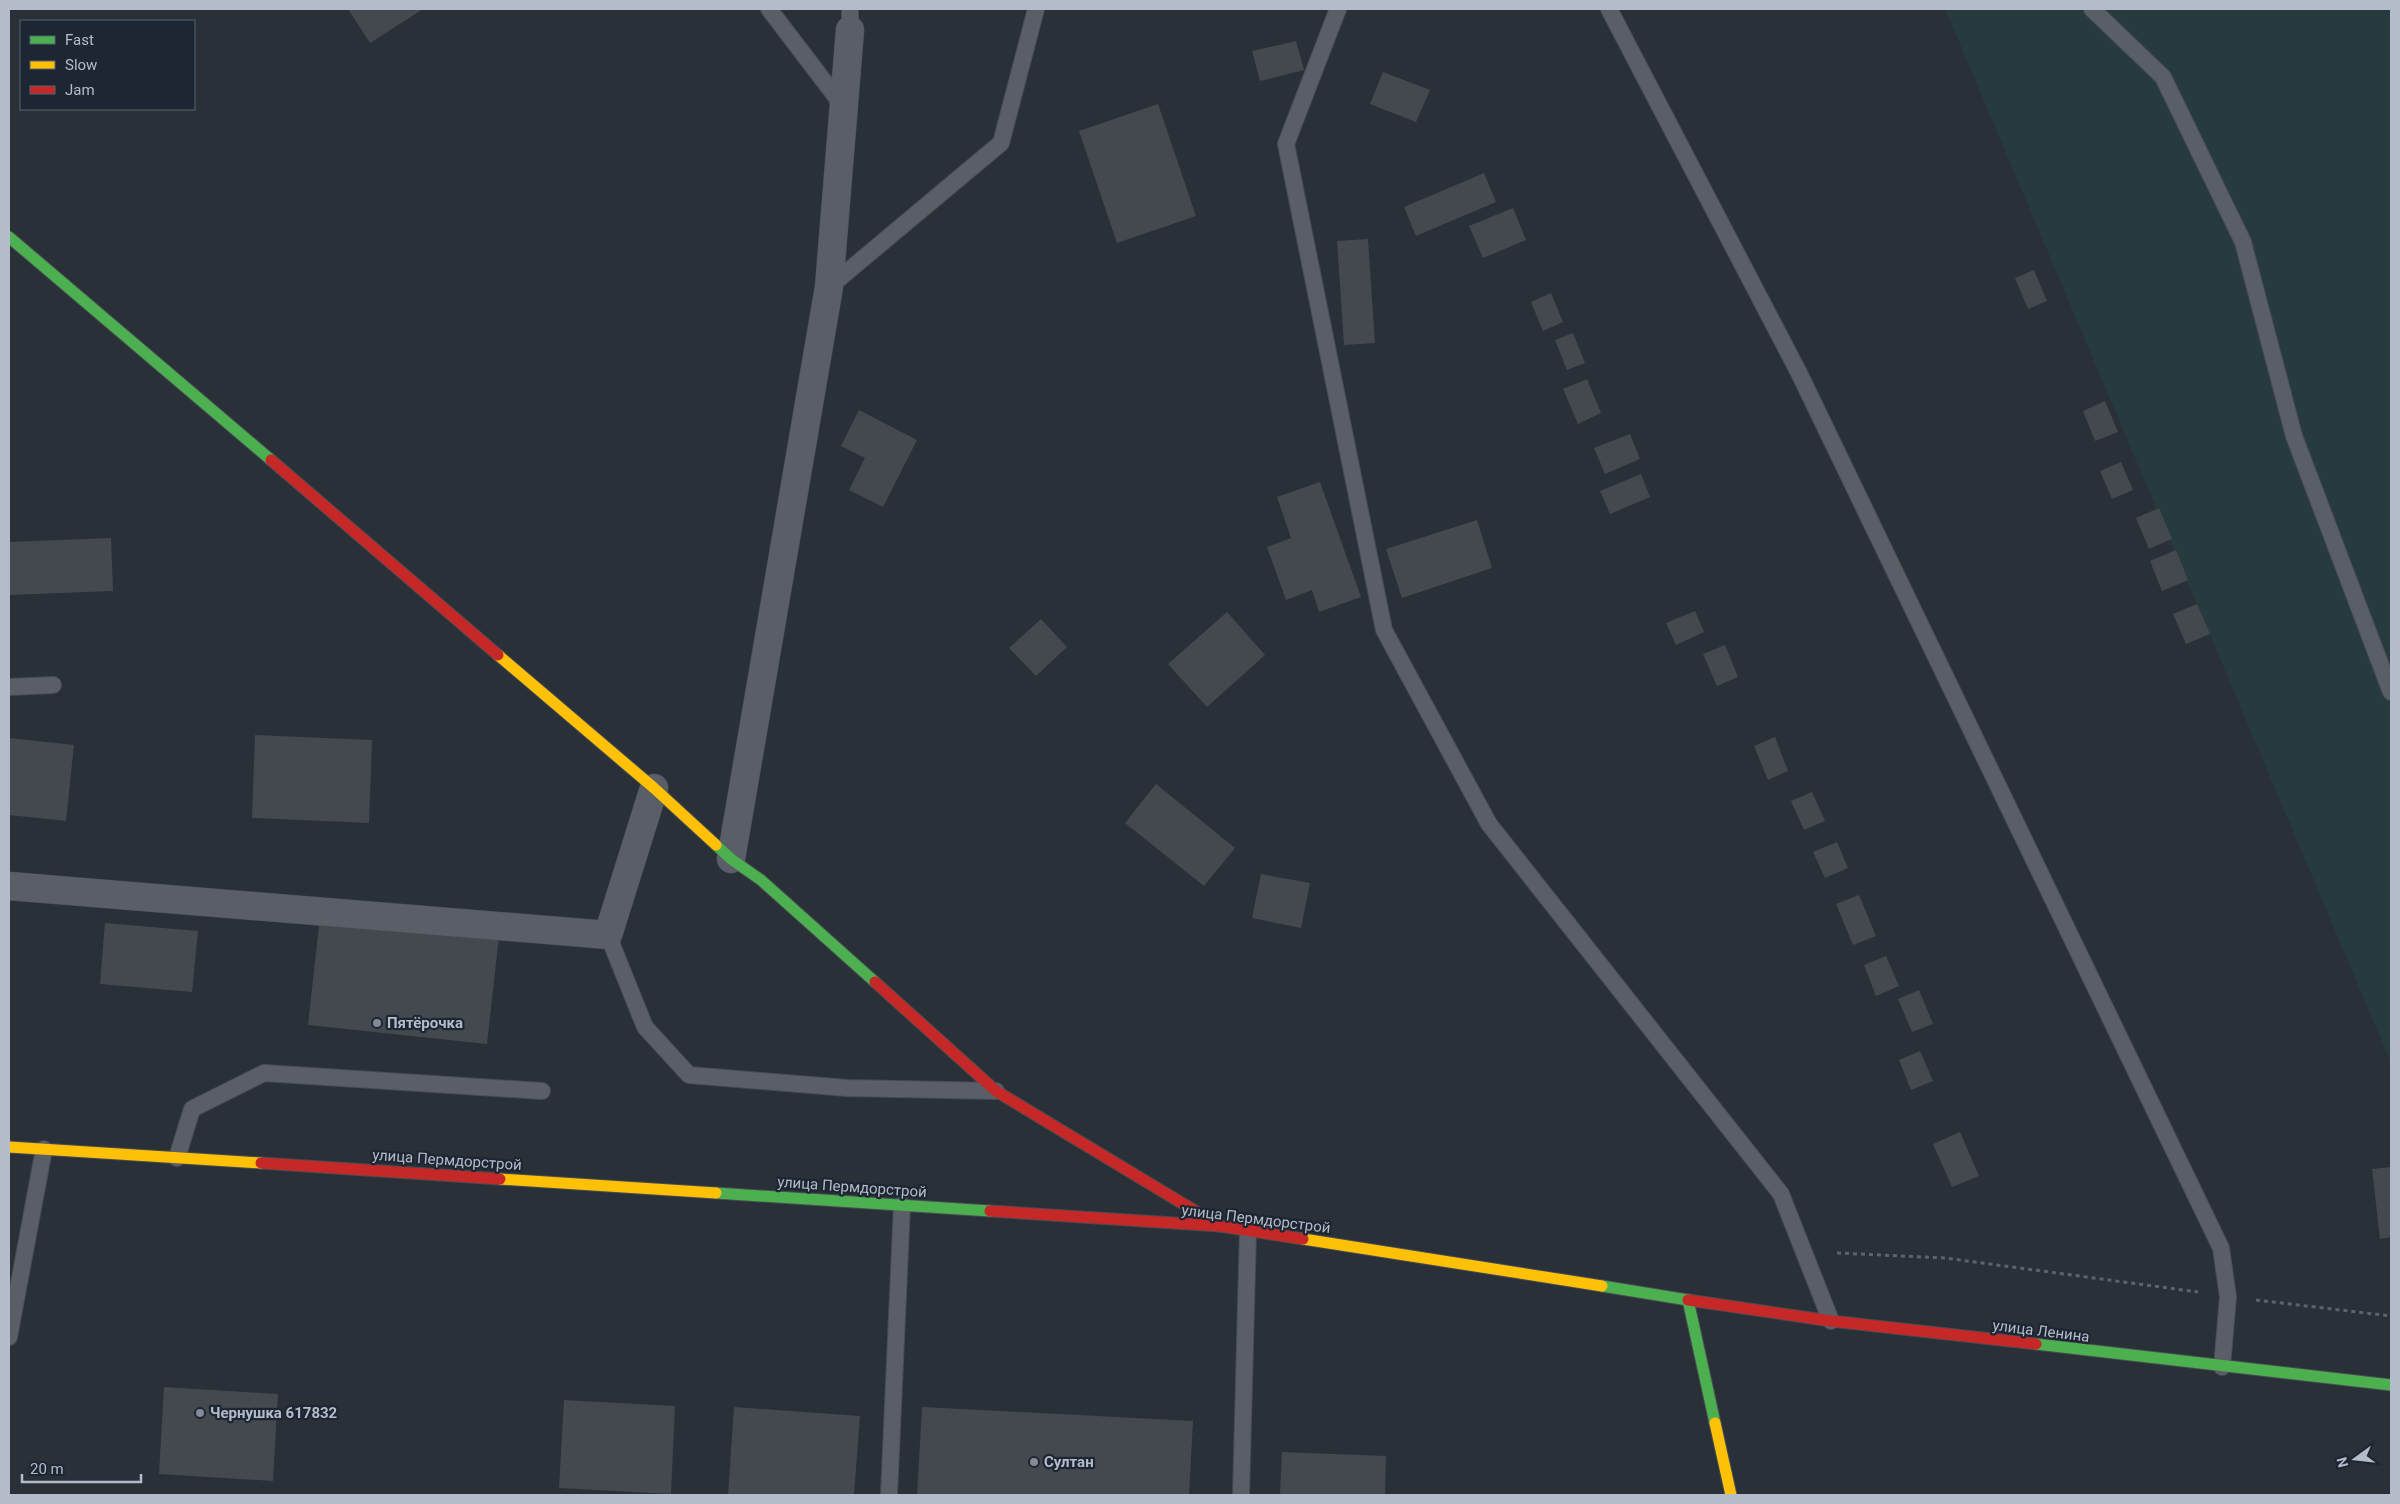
<svg xmlns="http://www.w3.org/2000/svg" width="2400" height="1504" viewBox="0 0 2400 1504" font-family="Roboto,sans-serif">
<style>
.green{fill:#273a3e}
.building{fill:#444950}
.lines{fill:none;stroke-linecap:round;stroke-linejoin:round}
.lane-casing{stroke:#484c53;stroke-width:18}
.street-casing{stroke:#484c53;stroke-width:29}
.fast-casing{stroke:#484c53;stroke-width:13}
.slow-casing{stroke:#484c53;stroke-width:13}
.jam-casing{stroke:#484c53;stroke-width:13}
.path{stroke:#5d636a;stroke-width:3;stroke-dasharray:4 4;stroke-linecap:butt}
.lane{stroke:#5a5e66;stroke-width:16}
.street{stroke:#5a5e66;stroke-width:28}
.fast{stroke:#4caf50;stroke-width:11}
.slow{stroke:#ffc107;stroke-width:11}
.jam{stroke:#c62828;stroke-width:11}
.poi-dot{fill:#848b96;stroke:#1d2633;stroke-width:2}
.labels{text-anchor:middle;dominant-baseline:central;stroke-width:4.5;stroke-linejoin:round;paint-order:stroke}
.poi-label{font-size:15px;font-weight:bold;fill:#b4bcc9;stroke:#1d2633;text-anchor:start}
.street-label{font-size:15px;fill:#b4bcc9;stroke:#1d2633}
</style>
<rect width="100%" height="100%" fill="#2a3038"/>
<polygon class="green" points="1945,9 2391,9 2391,1063"/>
<g class="building">
<polygon points="348,9 423,9 370,43"/>
<polygon points="1296,41 1304,70 1260,81 1252,51"/>
<polygon points="1383,72 1430,90 1416,122 1370,104"/>
<polygon points="1158,104 1196,216 1117,243 1079,131"/>
<polygon points="1484,173 1496,202 1416,236 1404,207"/>
<polygon points="1513,208 1526,240 1483,258 1469,226"/>
<polygon points="1368,239 1375,343 1344,345 1337,241"/>
<polygon points="2034,270 2047,301 2028,309 2015,278"/>
<polygon points="1551,293 1563,322 1543,331 1531,302"/>
<polygon points="1573,333 1585,363 1567,370 1555,340"/>
<polygon points="1587,379 1601,413 1578,424 1563,389"/>
<polygon points="2105,401 2118,432 2095,441 2083,411"/>
<polygon points="859,410 917,440 883,507 849,490 865,458 841,446"/>
<polygon points="1630,434 1640,459 1605,474 1594,448"/>
<polygon points="2121,462 2133,490 2112,499 2100,471"/>
<polygon points="1641,474 1650,497 1610,514 1600,491"/>
<polygon points="1320,482 1361,597 1319,612 1312,590 1286,600 1267,547 1291,538 1277,497"/>
<polygon points="2159,508 2172,539 2149,549 2136,518"/>
<polygon points="1477,520 1492,568 1402,598 1386,549"/>
<polygon points="111,538 113,591 9,595 9,542"/>
<polygon points="2176,550 2188,580 2162,591 2150,561"/>
<polygon points="2197,604 2210,634 2186,644 2173,614"/>
<polygon points="1695,611 1704,632 1676,645 1666,623"/>
<polygon points="1227,612 1265,655 1207,707 1168,664"/>
<polygon points="1041,619 1067,647 1036,676 1009,648"/>
<polygon points="1725,645 1738,677 1717,686 1703,654"/>
<polygon points="255,735 372,740 369,823 252,818"/>
<polygon points="1775,737 1788,771 1768,780 1754,746"/>
<polygon points="9,738 74,745 66,821 9,815"/>
<polygon points="1156,784 1235,848 1204,886 1125,823"/>
<polygon points="1812,792 1825,821 1804,830 1791,801"/>
<polygon points="1837,842 1848,868 1825,878 1813,852"/>
<polygon points="1261,874 1310,883 1301,928 1252,918"/>
<polygon points="1859,895 1876,936 1853,945 1836,904"/>
<polygon points="320,917 499,936 487,1044 308,1025"/>
<polygon points="105,923 198,931 192,992 100,984"/>
<polygon points="1886,956 1899,986 1876,996 1864,965"/>
<polygon points="1919,990 1933,1024 1912,1032 1898,999"/>
<polygon points="1920,1051 1933,1081 1911,1090 1899,1060"/>
<polygon points="1960,1132 1979,1176 1952,1187 1933,1144"/>
<polygon points="2391,1167 2391,1237 2380,1239 2372,1169"/>
<polygon points="164,1387 278,1394 273,1481 159,1474"/>
<polygon points="564,1400 675,1406 671,1494 559,1488"/>
<polygon points="734,1407 860,1416 854,1495 728,1495"/>
<polygon points="922,1407 1193,1421 1189,1495 917,1495"/>
<polygon points="1282,1452 1386,1456 1385,1495 1280,1495"/>
</g>
<g class="lines">
<defs>
<g id="lane">
<polyline points="769,9 843,106"/>
<polyline points="1338,9 1286,144 1384,630 1489,824 1781,1194 1831,1321"/>
<polyline points="1609,9 1799,373 2221,1248 2228,1297 2222,1367"/>
<polyline points="2092,9 2163,77 2243,242 2294,436 2391,692"/>
<polyline points="850,30 850,9"/>
<polyline points="829,287 1001,143 1036,9"/>
<polyline points="9,687 53,685"/>
<polyline points="608,935 645,1027 689,1075 847,1088 996,1091"/>
<polyline points="177,1158 192,1109 264,1073 542,1091"/>
<polyline points="9,1337 44,1149"/>
<polyline points="889,1495 902,1205"/>
<polyline points="1241,1495 1248,1230"/>
</g>
<g id="street">
<polyline points="731,859 829,287 850,30"/>
<polyline points="9,886 608,935 654,788"/>
</g>
<g id="fast">
<polyline points="9,237 271,460"/>
<polyline points="716,845 731,859 761,880 875,982"/>
<polyline points="716,1193 990,1211"/>
<polyline points="1602,1286 1688,1300 1715,1423"/>
<polyline points="2036,1344 2391,1385"/>
</g>
<g id="slow">
<polyline points="498,655 654,788 716,845"/>
<polyline points="9,1147 261,1163"/>
<polyline points="500,1179 716,1193"/>
<polyline points="1303,1239 1602,1286"/>
<polyline points="1715,1423 1731,1495"/>
</g>
<g id="jam">
<polyline points="271,460 498,655"/>
<polyline points="875,982 996,1091 1220,1226"/>
<polyline points="261,1163 500,1179"/>
<polyline points="990,1211 1220,1226 1303,1239"/>
<polyline points="1688,1300 1831,1321 2036,1344"/>
</g>
</defs>
<use href="#lane" class="lane-casing"/>
<use href="#street" class="street-casing"/>
<use href="#fast" class="fast-casing"/>
<use href="#slow" class="slow-casing"/>
<use href="#jam" class="jam-casing"/>
<g class="path">
<polyline points="1837,1253 1945,1258 2198,1292"/>
<polyline points="2256,1300 2391,1316"/>
</g>
<use href="#lane" class="lane"/>
<use href="#street" class="street"/>
<use href="#fast" class="fast"/>
<use href="#slow" class="slow"/>
<use href="#jam" class="jam"/>
</g>
<g class="poi-dot">
<circle cx="377" cy="1023" r="5"/>
<circle cx="200" cy="1413" r="5"/>
<circle cx="1034" cy="1462" r="5"/>
</g>
<g class="labels">
<g class="poi-label">
<text x="387" y="1023">Пятёрочка</text>
<text x="210" y="1413">Чернушка 617832</text>
<text x="1044" y="1462">Султан</text>
</g>
<g class="street-label">
<text transform="translate(447 1160) rotate(4)">улица Пермдорстрой</text>
<text transform="translate(852 1187) rotate(4)">улица Пермдорстрой</text>
<text transform="translate(1256 1219) rotate(7)">улица Пермдорстрой</text>
<text transform="translate(2041 1331) rotate(7)">улица Ленина</text>
</g>
</g>
<rect width="2400" height="1504" fill="none" stroke="#b4bcc9" stroke-width="20"/>
<rect x="20" y="20" width="175" height="90" fill="#1d2633" stroke="#59626f"/>
<rect x="30" y="36" width="25" height="8" fill="#4caf50" stroke="#59626f"/>
<text x="65" y="45" font-size="15" fill="#b4bcc9">Fast</text>
<rect x="30" y="61" width="25" height="8" fill="#ffc107" stroke="#59626f"/>
<text x="65" y="70" font-size="15" fill="#b4bcc9">Slow</text>
<rect x="30" y="86" width="25" height="8" fill="#c62828" stroke="#59626f"/>
<text x="65" y="95" font-size="15" fill="#b4bcc9">Jam</text>
<g transform="translate(2355 1459) rotate(255)" stroke="#1d2633" stroke-width="4" paint-order="stroke">
<path d="M0-4L9 19L0 12L-9 19Z" fill="#b4bcc9"/>
<text y="-8" font-size="14" font-weight="bold" text-anchor="middle" fill="#b4bcc9">N</text>
</g>
<path d="M22 1474v8h119v-8" fill="none" stroke="#b4bcc9" stroke-width="2.5"/>
<text x="30" y="1474" font-size="15" fill="#b4bcc9" stroke="#1d2633" stroke-width="4" paint-order="stroke">20 m</text>
</svg>
